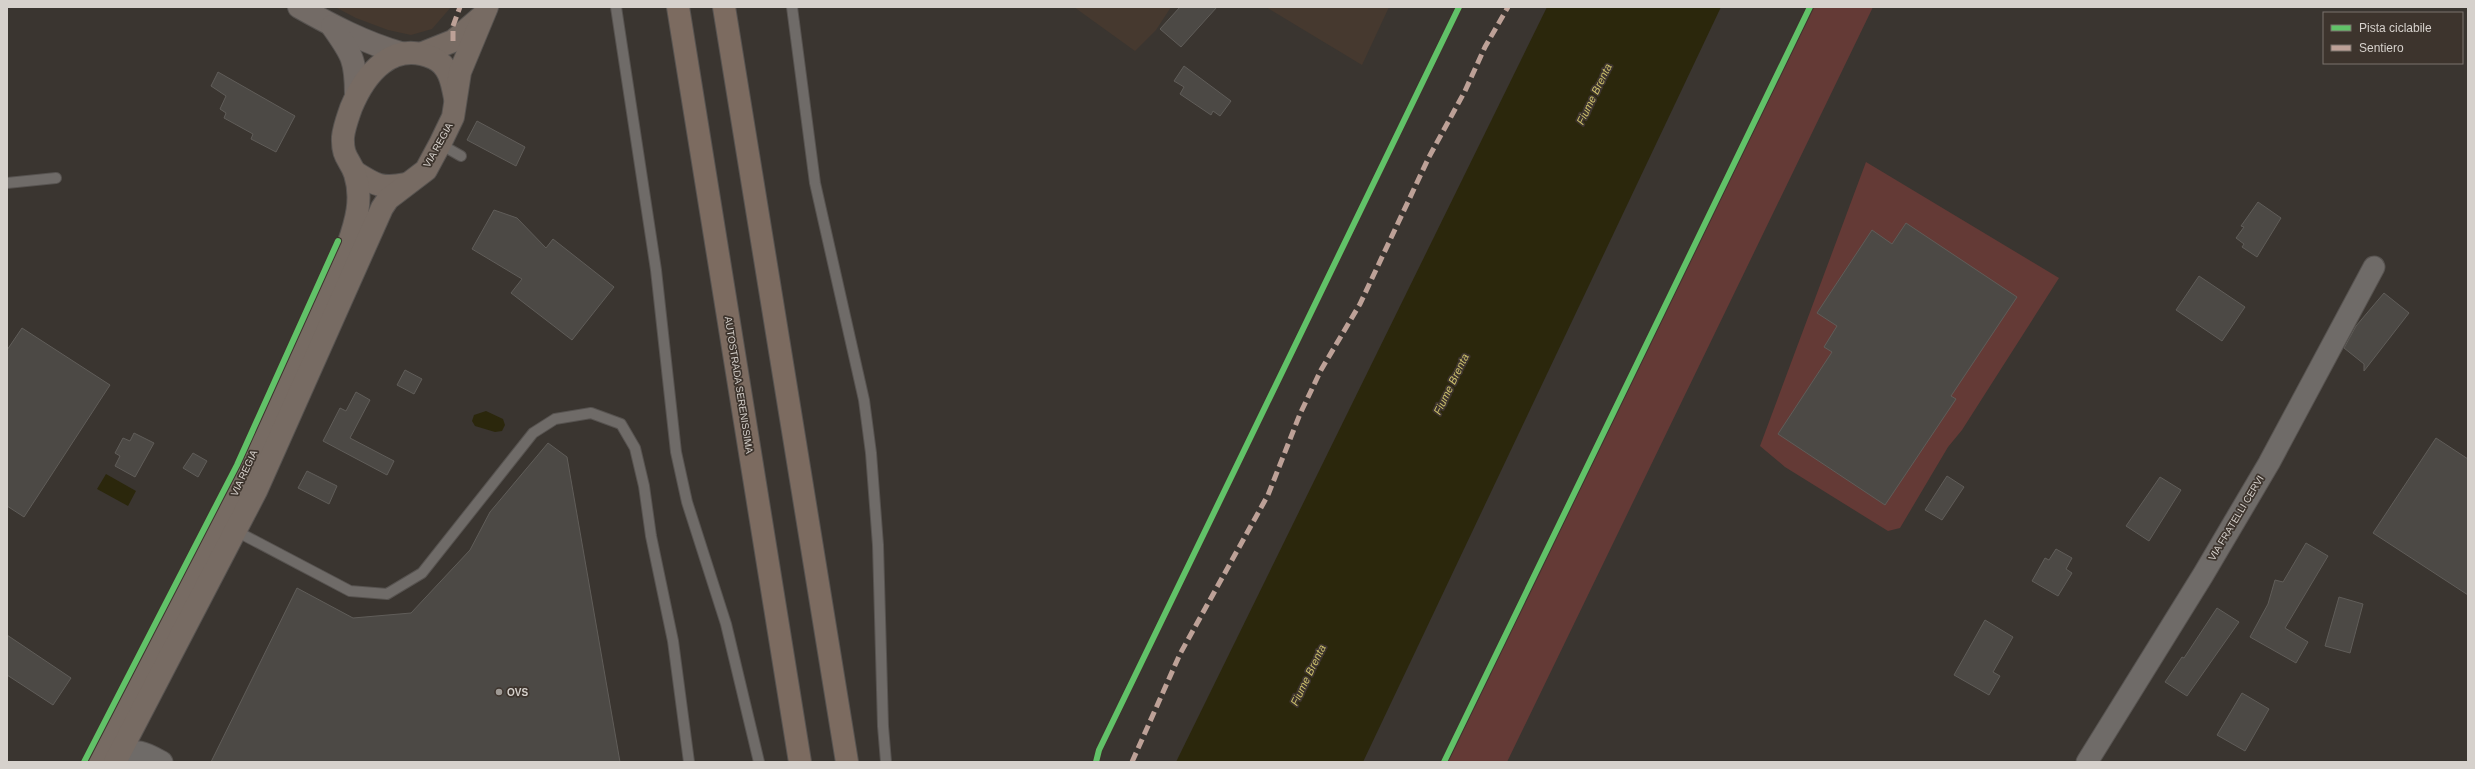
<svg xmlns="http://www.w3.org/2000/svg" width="2475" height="769" viewBox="0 0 2475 769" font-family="Arial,sans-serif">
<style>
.built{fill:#46392f}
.green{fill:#643a36}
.water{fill:#2b270c}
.building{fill:#4c4945;stroke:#605d59}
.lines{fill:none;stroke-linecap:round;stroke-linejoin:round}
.lane-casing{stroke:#575350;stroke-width:12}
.street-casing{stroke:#575350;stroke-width:23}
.secondary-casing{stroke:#575350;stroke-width:24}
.primary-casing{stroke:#575350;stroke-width:24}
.highway-casing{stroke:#575350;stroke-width:24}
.lane{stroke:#6f6b68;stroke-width:10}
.street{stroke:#6f6b68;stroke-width:21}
.secondary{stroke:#736b66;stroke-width:22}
.primary{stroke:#776b63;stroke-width:22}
.highway{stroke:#7c6b60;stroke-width:22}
.quiet{stroke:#bda197;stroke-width:5;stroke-dasharray:10 5;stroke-linecap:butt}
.cycleway-casing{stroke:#3d342d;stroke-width:8}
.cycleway{stroke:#61c268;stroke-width:6}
.poi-dot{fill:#9f9a95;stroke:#3d342d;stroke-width:1.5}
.labels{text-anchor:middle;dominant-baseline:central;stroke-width:3.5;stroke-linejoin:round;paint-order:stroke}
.street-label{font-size:10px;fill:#d6d1cc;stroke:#3d342d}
.poi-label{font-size:10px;font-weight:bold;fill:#d6d1cc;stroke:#3d342d;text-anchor:start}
.water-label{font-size:11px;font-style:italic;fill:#cec16c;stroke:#3d342d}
</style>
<rect width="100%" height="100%" fill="#3a3530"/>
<g class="built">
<polygon points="335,7 451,7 432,29 411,35 388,30 356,18"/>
<polygon points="1074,7 1171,7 1156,30 1135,51"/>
<polygon points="1266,7 1389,7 1362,65"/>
</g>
<g class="green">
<polygon points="1810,7 1873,7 1507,762 1444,762"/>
<polygon points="1866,162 2059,278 1962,430 1948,447 1900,528 1888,531 1785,467 1760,446"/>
</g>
<g class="water">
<polygon points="1547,7 1721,7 1363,762 1176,762"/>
<polygon points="486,411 503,419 505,425 502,431 495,432 475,426 472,421 474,415"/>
<polygon points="106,474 136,491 128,506 97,489"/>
</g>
<g class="building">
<polygon points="1180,7 1217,7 1181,47 1160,29"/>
<polygon points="1184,66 1231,101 1220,116 1213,111 1211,115 1180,94 1184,87 1174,81"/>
<polygon points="218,72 295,116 276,152 251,139 253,134 224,118 226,113 220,109 226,96 211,86"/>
<polygon points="477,121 525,147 516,166 467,140"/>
<polygon points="2258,202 2281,218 2257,257 2242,247 2244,244 2236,238 2244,227 2241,226"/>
<polygon points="494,210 517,218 546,248 553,239 614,287 572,340 511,293 522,279 472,249"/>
<polygon points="1906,223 2017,297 1951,396 1956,399 1885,505 1778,434 1832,352 1824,347 1837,326 1817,313 1872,230 1892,244"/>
<polygon points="2199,276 2245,307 2222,341 2176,310"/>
<polygon points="2384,293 2409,313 2364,371 2364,364 2344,348 2356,326"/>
<polygon points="22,328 110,385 24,517 7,506 7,350"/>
<polygon points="405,370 422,379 414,394 397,385"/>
<polygon points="356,392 370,400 350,438 394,461 387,475 323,441 340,408 346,411"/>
<polygon points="134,433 154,443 135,477 115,466 120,456 115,453 123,438 130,441"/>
<polygon points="2436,438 2468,459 2468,595 2373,533"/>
<polygon points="548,443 567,457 620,762 211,762 297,588 353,618 411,613 470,550 490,512"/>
<polygon points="193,453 207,461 198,477 183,468"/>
<polygon points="307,471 337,486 329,504 298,488"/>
<polygon points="1947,476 1964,487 1942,520 1925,510"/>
<polygon points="2160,477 2181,490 2149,541 2126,526"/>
<polygon points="2306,543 2328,556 2285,628 2308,642 2296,663 2250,637 2268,604 2275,580 2283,582"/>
<polygon points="2056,549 2072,558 2066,569 2072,573 2058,596 2032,581 2045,558 2049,560"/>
<polygon points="2339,597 2363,604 2350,653 2325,646"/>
<polygon points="2217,608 2239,622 2187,696 2165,682 2182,657 2184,658"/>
<polygon points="1985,620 2013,637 1993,672 2000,676 1989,695 1954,675"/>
<polygon points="7,635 71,678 53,705 7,675"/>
<polygon points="2242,693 2269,709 2245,751 2217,735"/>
</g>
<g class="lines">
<defs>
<g id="lane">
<polyline points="616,7 656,270 676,452 687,502 726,624 759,762"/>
<polyline points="792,7 815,183 864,400 871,453 878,545 883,726 886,762"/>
<polyline points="440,144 461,156"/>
<polyline points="7,183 56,178"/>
<polyline points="236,531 350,591 387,594 422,573 533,433 555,419 591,413 621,424 635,448 644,486 651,536 673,641 689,762"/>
</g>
<g id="street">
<path d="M118,756C138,748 144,752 162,762"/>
<polyline points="2087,762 2203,575 2269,463 2374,267"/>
</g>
<g id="secondary">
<path d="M299,7C331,25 365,43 401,53"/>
<path d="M332,26C352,54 356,60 356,95"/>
</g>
<g id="primary">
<polyline points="423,53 453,41 481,17"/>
<path d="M355,172C375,185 382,189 406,184"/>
<path d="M97,762L219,528L348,245C356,222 363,199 355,174C350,159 342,158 343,137C344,127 348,117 351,108C365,74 392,40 433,58C449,65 452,82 455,98"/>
<polyline points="115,762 256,491 382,208 388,199 426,170 440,144 453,117 460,72 487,7"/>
</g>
<g id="highway">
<polyline points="678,7 800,762"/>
<polyline points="724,7 847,762"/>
</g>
</defs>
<use href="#lane" class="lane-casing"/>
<use href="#street" class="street-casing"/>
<use href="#secondary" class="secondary-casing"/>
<use href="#primary" class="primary-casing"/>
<use href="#highway" class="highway-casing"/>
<use href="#lane" class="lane"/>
<use href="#street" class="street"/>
<use href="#secondary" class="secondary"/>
<use href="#primary" class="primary"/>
<use href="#highway" class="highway"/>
<g class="quiet">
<polyline points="453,41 453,26 460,7"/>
<polyline points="1132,762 1180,654 1268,495 1300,414 1321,370 1360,304 1429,157 1465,91 1485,47 1508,7"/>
</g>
<defs>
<g id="cycleway">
<polyline points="84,762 237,465 338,241"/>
<polyline points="1096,762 1099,750 1459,7"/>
<polyline points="1444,762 1810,7"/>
</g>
</defs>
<use href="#cycleway" class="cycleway-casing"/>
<use href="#cycleway" class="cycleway"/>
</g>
<circle class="poi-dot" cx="499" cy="692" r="4"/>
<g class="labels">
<g class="street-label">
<text transform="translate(438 145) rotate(-61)">VIA REGIA</text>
<text transform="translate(739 385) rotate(81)">AUTOSTRADA SERENISSIMA</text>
<text transform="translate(244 473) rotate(-65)">VIA REGIA</text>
<text transform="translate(2236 518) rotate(-59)">VIA FRATELLI CERVI</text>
</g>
<g class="poi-label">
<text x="507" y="692">OVS</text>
</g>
<g class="water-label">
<text transform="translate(1594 94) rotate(-64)">Fiume Brenta</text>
<text transform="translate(1451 384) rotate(-64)">Fiume Brenta</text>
<text transform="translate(1308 675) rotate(-64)">Fiume Brenta</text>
</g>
</g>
<rect width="2475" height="769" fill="none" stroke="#d6d1cc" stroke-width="16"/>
<rect x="2323" y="12" width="140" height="52" fill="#3d342d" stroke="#7a736d"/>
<rect x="2331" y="25" width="20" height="6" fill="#61c268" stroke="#7a736d"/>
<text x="2359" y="32" font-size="12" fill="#d6d1cc">Pista ciclabile</text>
<rect x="2331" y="45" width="20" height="6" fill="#bda197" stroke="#7a736d"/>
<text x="2359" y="52" font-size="12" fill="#d6d1cc">Sentiero</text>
</svg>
